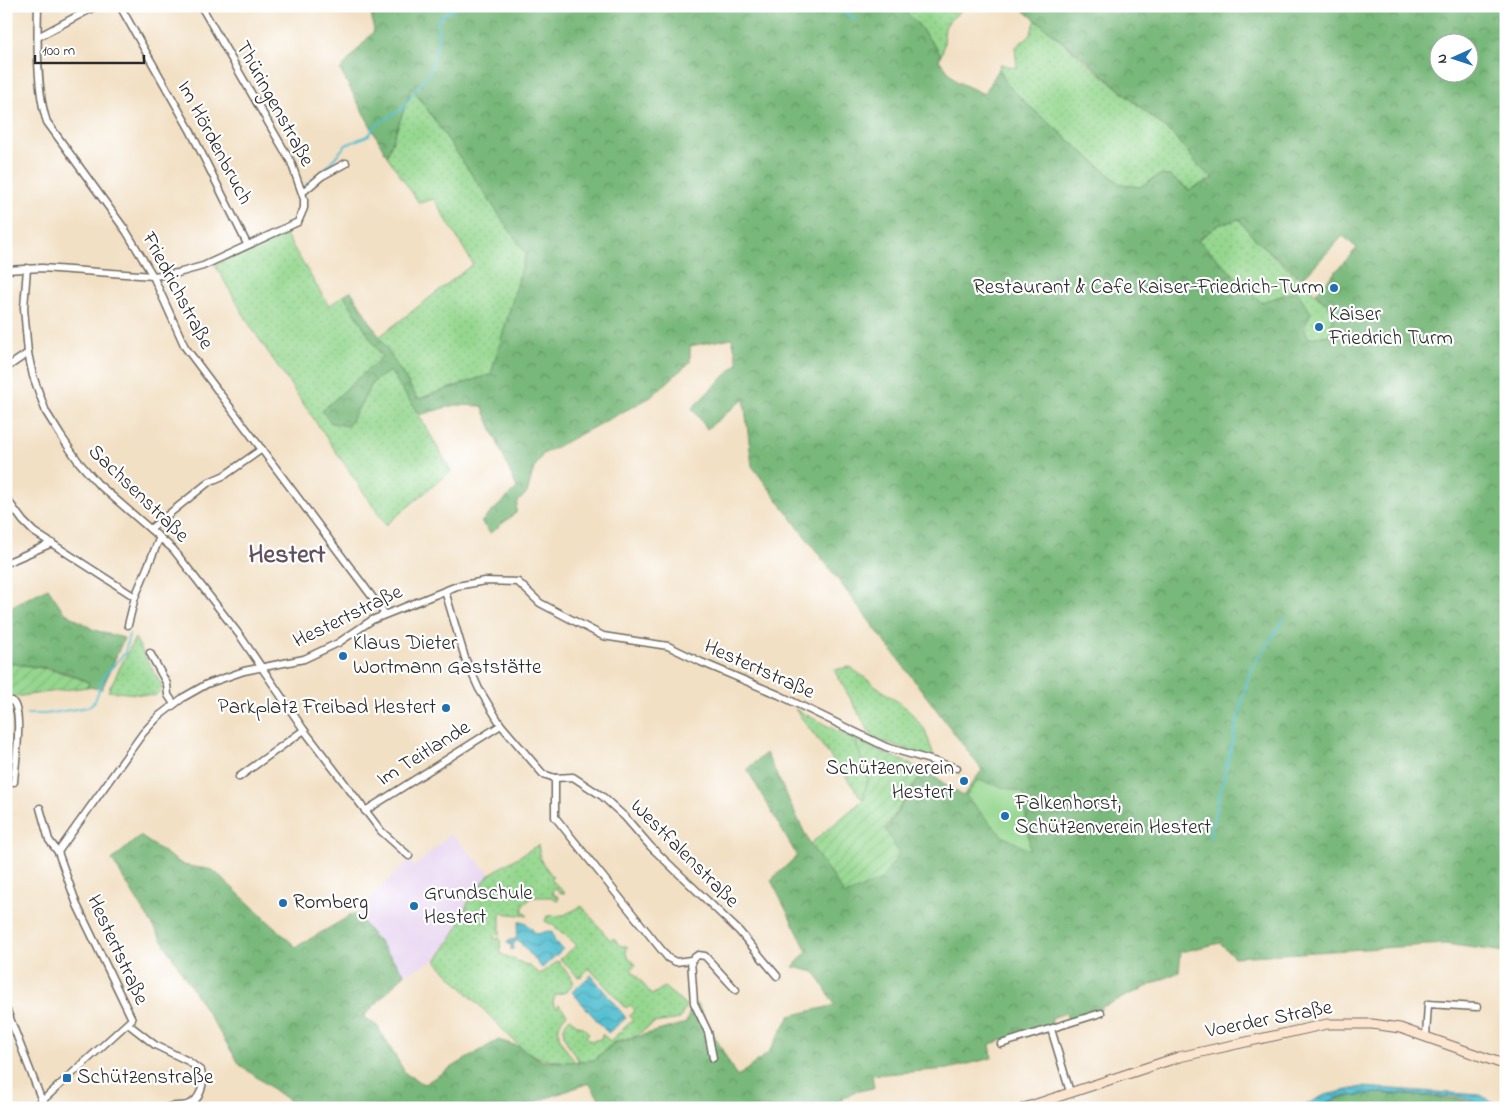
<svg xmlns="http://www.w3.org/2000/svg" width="1512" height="1114" viewBox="0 0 1512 1114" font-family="'Indie Flower',sans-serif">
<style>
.built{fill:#e6d2f0}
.grass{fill:url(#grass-dots);stroke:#60815d}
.forest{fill:url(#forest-crowns);stroke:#527252;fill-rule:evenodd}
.garden{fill:url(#garden-furrows);stroke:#60815d}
.pitch{fill:#95d78f;stroke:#60815d}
.water{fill:url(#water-waves);stroke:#40757e}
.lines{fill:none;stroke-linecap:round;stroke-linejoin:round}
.stream{stroke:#55bfd1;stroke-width:2}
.street-casing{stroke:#716a61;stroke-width:9}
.secondary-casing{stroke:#716a61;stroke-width:11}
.street{stroke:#fff;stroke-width:6}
.secondary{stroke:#fce5cf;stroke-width:9}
.poi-dot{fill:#1f6fb2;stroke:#fff;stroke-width:2}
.labels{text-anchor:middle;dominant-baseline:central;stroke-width:4.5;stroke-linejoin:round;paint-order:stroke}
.street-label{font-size:21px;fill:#2b2b2b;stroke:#fff}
.poi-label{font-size:21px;fill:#2b2b2b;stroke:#fff;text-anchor:start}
.district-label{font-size:26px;font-weight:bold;fill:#61515f;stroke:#fff}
</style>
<defs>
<pattern id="grass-dots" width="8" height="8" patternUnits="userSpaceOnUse" patternTransform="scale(1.25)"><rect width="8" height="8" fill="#95d78f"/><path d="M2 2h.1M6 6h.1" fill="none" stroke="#81b97c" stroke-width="1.8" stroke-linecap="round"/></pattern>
<pattern id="forest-crowns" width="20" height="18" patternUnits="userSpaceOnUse" patternTransform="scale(1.25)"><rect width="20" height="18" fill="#78b87a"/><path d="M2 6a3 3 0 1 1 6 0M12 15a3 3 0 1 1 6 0" fill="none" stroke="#639664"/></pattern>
<pattern id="garden-furrows" width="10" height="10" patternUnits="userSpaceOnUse" patternTransform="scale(1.25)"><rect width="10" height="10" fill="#95d78f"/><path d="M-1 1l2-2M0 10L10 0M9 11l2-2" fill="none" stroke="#81b97c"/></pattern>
<pattern id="water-waves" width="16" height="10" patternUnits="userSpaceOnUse" patternTransform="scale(1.25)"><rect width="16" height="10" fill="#55bfd1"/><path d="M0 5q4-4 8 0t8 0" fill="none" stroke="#479baa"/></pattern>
</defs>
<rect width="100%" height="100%" fill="#fff"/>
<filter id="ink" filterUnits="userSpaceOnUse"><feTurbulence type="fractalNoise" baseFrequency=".02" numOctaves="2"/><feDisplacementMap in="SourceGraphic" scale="10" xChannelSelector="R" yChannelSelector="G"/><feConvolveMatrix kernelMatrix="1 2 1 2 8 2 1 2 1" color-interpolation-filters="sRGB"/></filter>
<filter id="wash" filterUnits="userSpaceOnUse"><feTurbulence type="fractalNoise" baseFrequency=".0096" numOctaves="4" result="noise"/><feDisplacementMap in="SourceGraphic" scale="20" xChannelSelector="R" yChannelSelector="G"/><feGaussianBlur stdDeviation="1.12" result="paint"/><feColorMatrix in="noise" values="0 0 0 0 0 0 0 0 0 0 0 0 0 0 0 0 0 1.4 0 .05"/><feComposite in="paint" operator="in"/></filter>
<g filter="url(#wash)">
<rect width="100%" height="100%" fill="#f2e0c4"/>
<polygon class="built" points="451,834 490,874 468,899 453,934 436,959 405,974 355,913 408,861 415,866"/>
<g class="grass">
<path d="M900,6H960V12C935,29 950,34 941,55L917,23Z"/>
<path d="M1036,20L1172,134C1190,151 1193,164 1214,178L1189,190L1170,176L1160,175L1140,187L1120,184L1028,105L1007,84L999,69L1000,64L1017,68L1015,48L1030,35Z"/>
<polygon points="412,87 526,254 491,374 418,399 379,337 473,264 434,199 419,203 387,156"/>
<polygon points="1239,219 1252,236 1333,310 1330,335 1309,338 1304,328 1261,302 1198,240 1218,225"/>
<polygon points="284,232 329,306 344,295 382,357 322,411 348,426 374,381 390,371 419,415 451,471 386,525 251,327 215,265"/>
<polygon points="135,638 163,688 155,696 108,691"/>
<polygon points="850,667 909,710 925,730 935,759 873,738 834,670"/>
<polygon points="795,709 855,740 868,779 863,800"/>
<path d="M538,845L541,861L553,877L551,879L565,893H561L554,887L552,893L559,897L558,901L552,897H533L523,905V911L528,916L500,913V934L494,935V939L500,938L501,954L529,966L540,974L558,961L573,980V984L566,992L555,995L553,1003L556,1008L559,1005L567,1014C549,1032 564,1045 575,1062C548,1060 540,1062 518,1045L437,962V959L454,935L469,900L490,874Z"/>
<path d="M582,906L610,940L614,938L620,946H627L626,954L636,965L631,969L652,995L664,987L686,1005L680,1019L654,1023L636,1036L614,1042L594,1060L579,1061C570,1047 555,1032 570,1018L578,1026L583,1027L589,1033L586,1037L591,1041L601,1039L602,1034L610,1041L633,1020L629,1016L635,1010L630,1005L626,1008L589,968L582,976L578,977L560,959L577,945L554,926L545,921L547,916L564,915Z"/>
</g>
<g class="forest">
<path d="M370,6H900L917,23L941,55L939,60L956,81L984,94L999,69L1007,84L1028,105L1120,184L1140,187L1160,175L1170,176L1189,190L1214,178C1193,165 1189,150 1172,134L1086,60L1018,6H1506V952L1445,944L1234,957L1220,943L1181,952L1179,972L1100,1008L1101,1010L1068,1020L1066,1013L1051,1018L1053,1025L990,1044L992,1058L948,1069L872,1075L874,1088L854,1092L826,1108H605L589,1083L519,1108H299L240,1065L112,860L140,836L183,865L213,870L296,947L355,913L405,974L363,1017L377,1026L406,1074L424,1084L498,1040L518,1046L542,1061L577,1062L594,1060L614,1043L686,1023L692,1005L697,1004L737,1077L769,1052L790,1016L835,1005L815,972L793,967L807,951L771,880L797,856L747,769L766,753L810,844L845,895L924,770L963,796L982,770L752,466L744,399L707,429L692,408L738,363L732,338L690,346V362L651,397L543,454L534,468L527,493L517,503L516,513L490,533L481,522L517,488L482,406L455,405L419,415L390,371L374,381L348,426L331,423L322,411L382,357L344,295L351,291L418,399L491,374L526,254L412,87L387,156L340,70L374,31ZM1440,42H1470V72H1440ZM1239,219L1252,236L1302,279L1343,236L1357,248L1316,293L1333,310L1330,335L1309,338L1304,328L1311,313L1297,291L1261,302L1198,240L1218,225Z"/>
<polygon points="48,588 64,612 94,630 124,638 102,689 87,687 89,683 71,674 48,668 6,663 6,609"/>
<polygon points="1374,1093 1460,1099 1487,1108 1380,1108 1377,1103 1353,1108 1316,1108 1340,1098"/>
</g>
<g class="garden">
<path d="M6,663C36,667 63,670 89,683L87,687L6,698Z"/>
<polygon points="855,740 924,770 885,829 899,854 881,880 845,895 810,844 863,800 868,779"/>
</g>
<polygon class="pitch" points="978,780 1023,793 1030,850 1001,835 966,796"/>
<g class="water">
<polygon points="519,922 525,922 537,934 548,931 552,932 554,940 563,949 542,968 518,940 513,944 514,949 511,950 511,944 508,944 507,941 516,939"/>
<polygon points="591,975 626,1018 608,1033 572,992"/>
<polygon points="1362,1087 1480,1095 1505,1108 1493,1108 1460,1097 1375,1093 1340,1097 1314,1108 1299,1108 1325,1095"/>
</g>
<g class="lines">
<g class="stream">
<polyline points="830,6 856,19"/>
<polyline points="321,173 346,145 369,135 376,125 402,109 431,70 438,41 438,21 444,14 461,6"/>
<polyline points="306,185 313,179"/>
<polyline points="26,714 46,714 88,707 95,701 104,676 125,653 129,634"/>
<polyline points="6,715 12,714"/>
<polyline points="1209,838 1250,670 1285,618"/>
</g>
</g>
</g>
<g filter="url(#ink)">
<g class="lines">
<defs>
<g id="street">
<path d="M38,6C37,37 37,94 47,122L126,231L153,276L185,347L385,614"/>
<polyline points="120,6 190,130 247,244"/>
<polyline points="38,37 96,6"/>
<polyline points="303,192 322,176 346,163"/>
<polyline points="27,268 24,308 28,353 33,376 46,412 61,436 78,461 97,483 173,549 241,637 304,730 381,831 409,856"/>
<polyline points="6,270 42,268 153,276 178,273 203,266 298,222 304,208 304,199 291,162 201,6"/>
<polyline points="6,368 28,353"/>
<polyline points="6,498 23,521 34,532 135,597"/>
<polyline points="150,529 209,482 225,475 262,449"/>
<polyline points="6,563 52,543"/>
<polyline points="445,591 465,658 479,689 501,725 543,774 555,778 555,817 668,958 676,962 691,960"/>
<polyline points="128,625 135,597 160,537"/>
<polyline points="150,653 167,684 168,695 174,704"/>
<path d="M6,701H12C24,711 15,765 14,782"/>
<polyline points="239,777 304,730"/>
<polyline points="555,778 573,777 602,796 625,817 651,847 739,931 777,976"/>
<polyline points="40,808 49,840 58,852"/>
<polyline points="365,811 501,725"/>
<polyline points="6,1008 42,1101 47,1108"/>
<path d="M128,1024L155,1045L188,1061L201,1071C205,1083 201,1101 187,1105C180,1107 173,1105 166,1108"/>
<polyline points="1051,1029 1070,1092"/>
<polyline points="1426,1036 1428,1004 1477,1007"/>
<polyline points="1001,1044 1101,1013"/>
<polyline points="713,1058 708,1032 694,1003 691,960 698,955 705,956 736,990"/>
<polyline points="30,1108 42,1101 132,1019 77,905 58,852 143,733 159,716 184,697 207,684 244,671 304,659 338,643 372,620 457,586 485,581 518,582 540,603 603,636 668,646 701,662 779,695 886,747 957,768"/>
</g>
<polyline id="secondary" points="1024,1108 1179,1057 1327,1024 1372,1024 1400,1028 1506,1065"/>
</defs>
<use href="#street" class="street-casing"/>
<use href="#secondary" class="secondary-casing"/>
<use href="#street" class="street"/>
<use href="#secondary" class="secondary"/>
</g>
</g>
<g class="poi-dot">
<circle cx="1334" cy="288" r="5"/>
<circle cx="1319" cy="327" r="5"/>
<circle cx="343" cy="656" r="5"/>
<circle cx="446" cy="708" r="5"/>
<circle cx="964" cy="781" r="5"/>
<circle cx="1005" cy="816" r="5"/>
<circle cx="283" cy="903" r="5"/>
<circle cx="414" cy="906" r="5"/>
<rect x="62" y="1073" width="10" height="10" rx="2.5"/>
</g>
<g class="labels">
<g class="street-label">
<text transform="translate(274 104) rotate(61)">Thüringenstraße</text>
<text transform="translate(214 143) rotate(62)">Im Hördenbruch</text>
<text transform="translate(177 291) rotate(62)">Friedrichstraße</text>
<text transform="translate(138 494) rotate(44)">Sachsenstraße</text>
<text transform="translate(348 617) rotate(-26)">Hestertstraße</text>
<text transform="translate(759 670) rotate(24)">Hestertstraße</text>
<text transform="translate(424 754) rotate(-32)">Im Teitlande</text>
<text transform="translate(684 854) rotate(45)">Westfalenstraße</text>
<text transform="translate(117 950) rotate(65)">Hestertstraße</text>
<text transform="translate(1269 1020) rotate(-11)">Voerder Straße</text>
</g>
<g class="poi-label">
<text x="1324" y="288" text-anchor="end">Restaurant &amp; Cafe Kaiser-Friedrich-Turm</text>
<text x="1329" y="315">Kaiser<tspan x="1329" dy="24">Friedrich Turm</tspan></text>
<text x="353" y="644">Klaus Dieter<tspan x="353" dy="24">Wortmann Gaststätte</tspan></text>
<text x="436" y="708" text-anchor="end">Parkplatz Freibad Hestert</text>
<text x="954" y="769" text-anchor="end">Schützenverein<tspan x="954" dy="24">Hestert</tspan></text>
<text x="1015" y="804">Falkenhorst,<tspan x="1015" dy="24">Schützenverein Hestert</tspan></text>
<text x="424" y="894">Grundschule<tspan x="424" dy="24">Hestert</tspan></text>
<text x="293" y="903">Romberg</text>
<text x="77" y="1078">Schützenstraße</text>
</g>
<g class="district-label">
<text x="287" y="556">Hestert</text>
</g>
</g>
<rect width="1512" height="1114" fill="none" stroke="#fff" stroke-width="25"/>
<g transform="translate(1454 58) rotate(267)"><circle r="24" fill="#ffffff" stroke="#aaaaaa"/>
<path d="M0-4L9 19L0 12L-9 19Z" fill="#1f6fb2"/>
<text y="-8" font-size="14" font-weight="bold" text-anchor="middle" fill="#2b2b2b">N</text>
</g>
<path d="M35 55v8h109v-8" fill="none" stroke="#2b2b2b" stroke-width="2.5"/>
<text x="42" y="55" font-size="15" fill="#2b2b2b" stroke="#ffffff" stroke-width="4" paint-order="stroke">100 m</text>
</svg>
